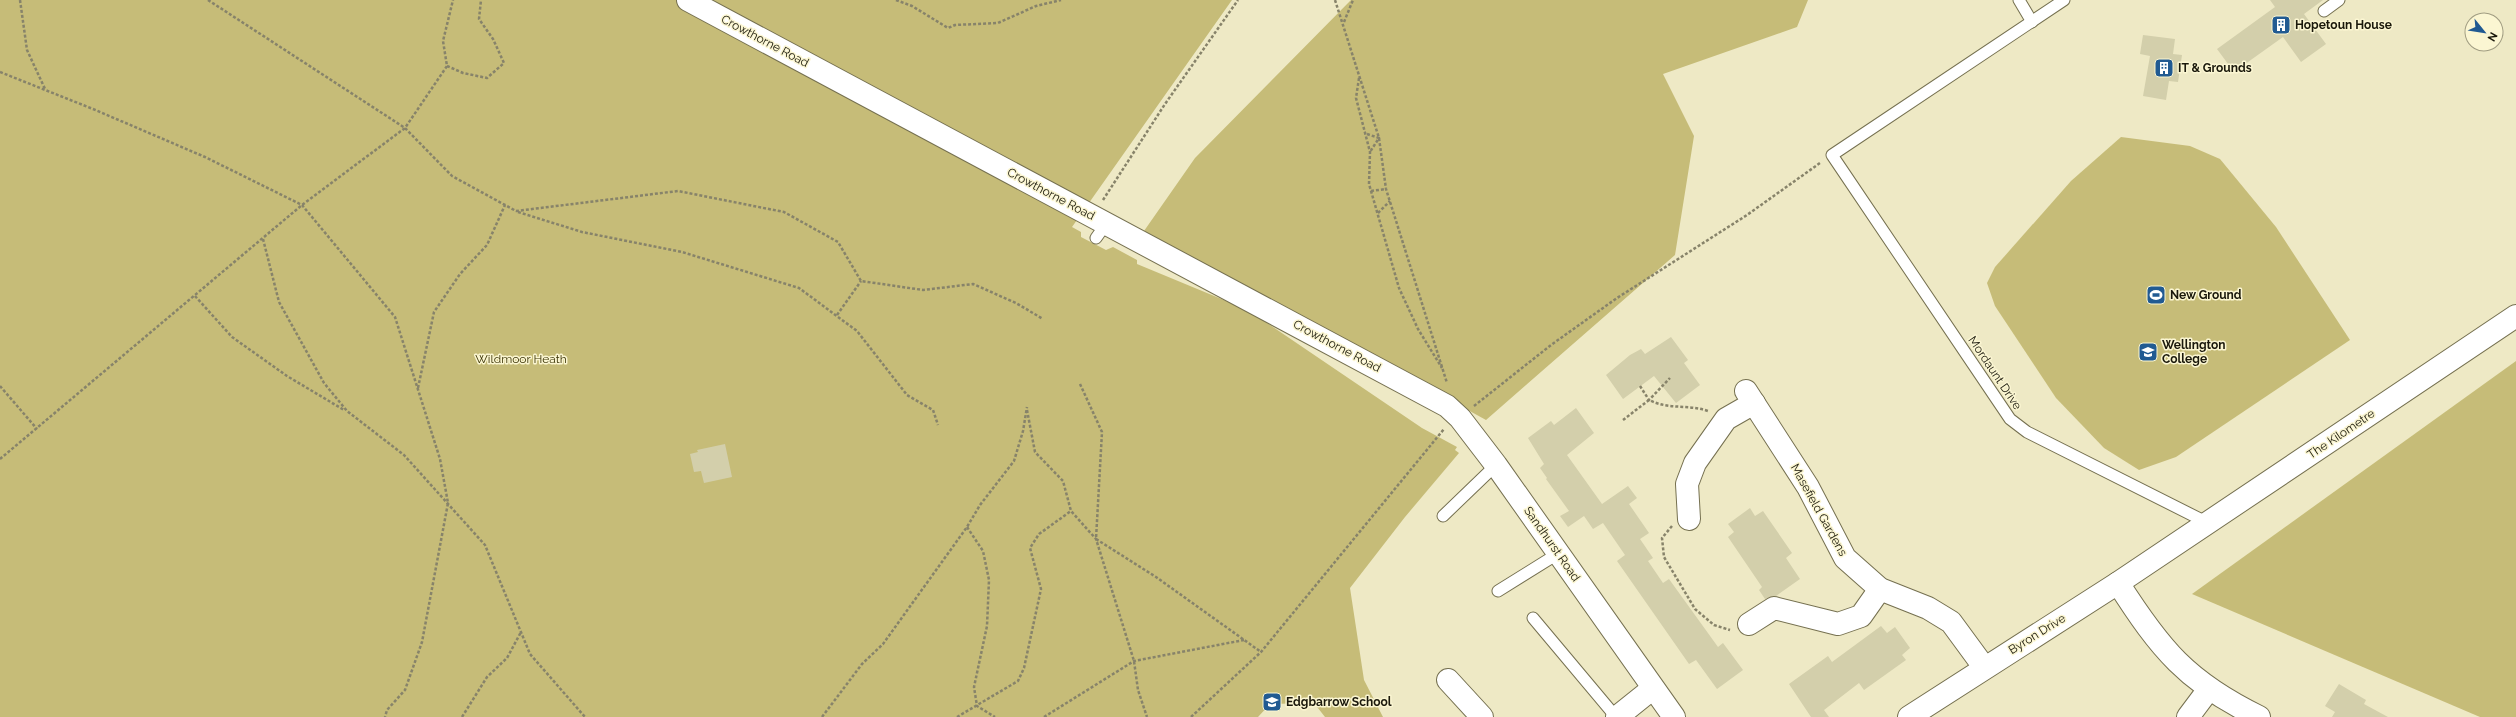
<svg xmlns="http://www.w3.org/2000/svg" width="2516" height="717" viewBox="0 0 2516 717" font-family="Raleway,sans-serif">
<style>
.green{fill:#c6bc78}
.building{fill:#d3cfab}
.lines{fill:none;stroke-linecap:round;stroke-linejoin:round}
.lane-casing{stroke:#757050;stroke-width:13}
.street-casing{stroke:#757050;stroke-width:24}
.secondary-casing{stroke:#757050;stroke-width:24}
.path{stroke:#87836a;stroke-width:2.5;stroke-dasharray:3 2;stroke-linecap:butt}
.lane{stroke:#fff;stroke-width:11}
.street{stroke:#fff;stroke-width:22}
.secondary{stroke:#fff;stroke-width:22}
.labels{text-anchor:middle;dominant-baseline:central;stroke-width:3;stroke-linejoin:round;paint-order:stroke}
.poi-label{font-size:12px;font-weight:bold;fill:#1a180b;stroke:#fbf6d2;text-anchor:start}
.street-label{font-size:12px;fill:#1a180b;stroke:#fbf6d2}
.park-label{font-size:12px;fill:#393203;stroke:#fbf6d2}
</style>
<rect width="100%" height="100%" fill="#eee9c5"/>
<g class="green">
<polygon points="0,0 1232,0 1072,227 1081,232 1081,237 1106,250 1113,247 1137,260 1137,264 1248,310 1422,428 1457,447 1455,450 1459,453 1405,517 1350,588 1364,680 1383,717 1325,717 1314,703 1270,704 1258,717 0,717"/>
<polygon points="1351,0 1808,0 1797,27 1663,74 1694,136 1675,255 1486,420 1144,231 1195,158"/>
<polygon points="2121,137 2190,146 2220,159 2276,227 2350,340 2176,457 2139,470 2104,448 2056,398 1995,306 1987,283 1995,267 2071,181"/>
<polygon points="2516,361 2516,717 2480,717 2192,594"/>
</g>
<g class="building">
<polygon points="2270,0 2323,0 2304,14 2326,44 2301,62 2283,37 2234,72 2217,49 2275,7"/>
<polygon points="2143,35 2175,39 2173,54 2182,55 2178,82 2169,81 2166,100 2143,96 2150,56 2140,54"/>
<polygon points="1671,337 1688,360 1684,363 1700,385 1676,403 1654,376 1623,399 1606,375 1630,355 1641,349 1645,354"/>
<polygon points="1576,408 1594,433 1567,455 1602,504 1628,486 1637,498 1629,504 1649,533 1640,539 1653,558 1648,561 1663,583 1669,579 1718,647 1723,643 1743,670 1717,689 1696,660 1689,664 1617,561 1625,555 1603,523 1593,529 1584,516 1568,527 1560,516 1569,511 1546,479 1547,478 1540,468 1544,464 1528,438 1551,421 1554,425"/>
<polygon points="725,444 732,477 704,483 701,471 694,472 690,454 698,452 697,450"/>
<polygon points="1750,508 1755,516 1763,511 1792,553 1786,558 1800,579 1776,596 1765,599 1759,590 1762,587 1728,537 1734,532 1728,524"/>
<polygon points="1881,626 1887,633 1895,627 1910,648 1902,655 1906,660 1864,690 1859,683 1824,710 1829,717 1811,717 1789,684 1828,656 1832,662"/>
<polygon points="2339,684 2366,700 2364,704 2388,717 2332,717 2335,712 2325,706"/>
</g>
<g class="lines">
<defs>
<g id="lane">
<polyline points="2019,0 2032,22"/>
<polyline points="2064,0 1832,155 2010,419 2027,432 2208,523"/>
<polyline points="2324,11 2339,0"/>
<polyline points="1096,238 1106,224"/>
<polyline points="1443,516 1496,465"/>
<polyline points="1498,591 1559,553"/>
<polyline points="1533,618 1616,717"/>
</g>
<g id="street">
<polyline points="1746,391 1808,487 1845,558 1880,589 1928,608 1951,622 1984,667"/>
<polyline points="1689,519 1687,484 1695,463 1726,419 1754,403"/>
<path d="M2118,583C2160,649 2187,682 2259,717"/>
<polyline points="1749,624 1774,608 1838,624 1861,616 1880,589"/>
<polyline points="1448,680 1482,717"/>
<polyline points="1617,717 1652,689"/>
<polyline points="1909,717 2118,583 2516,316"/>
<polyline points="2188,717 2209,689"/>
</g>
<polyline id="secondary" points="688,0 1447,406 1460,418 1496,465 1674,717"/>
</defs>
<use href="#lane" class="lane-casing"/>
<use href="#street" class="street-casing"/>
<use href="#secondary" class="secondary-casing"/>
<g class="path">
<polyline points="20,0 27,50 45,89"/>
<polyline points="208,0 405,128 452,176 516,211 678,191 784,212 838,242 861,281 923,290 973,284 1016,303 1043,319"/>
<polyline points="896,0 912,6 948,28 955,25 998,23 1036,6 1061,0"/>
<polyline points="1335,0 1379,138 1386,189 1447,383"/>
<polyline points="1344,22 1353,0"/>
<polyline points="447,66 463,73 487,78 504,63 493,39 479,19 481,0"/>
<polyline points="0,72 93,109 205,157 302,205 395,317 440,459 448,503 422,642 405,690 387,710 385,717"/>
<polyline points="1359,78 1356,98 1370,152 1369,184 1399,288 1418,329 1442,368"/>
<polyline points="1367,134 1379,138 1370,152"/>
<polyline points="1371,191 1386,189"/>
<polyline points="1103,200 1165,104 1238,0"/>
<polyline points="518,212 582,232 682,252 799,288 857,331 907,395 933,410 938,425"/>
<polyline points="1378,213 1390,201"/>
<polyline points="263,239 279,302 324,383 347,411 404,455 485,545 530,654 585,717"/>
<polyline points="195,296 232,337 287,376 344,410"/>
<polyline points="837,315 861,281"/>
<polyline points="1080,384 1102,432 1096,539 1156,577 1261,652"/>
<polyline points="0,386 37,429"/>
<polyline points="1640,386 1649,400 1670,378"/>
<polyline points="418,388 434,312 460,274 487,245 505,205"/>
<polyline points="1474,406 1551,345 1617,298 1747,215 1820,163"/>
<polyline points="1027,410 1035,452 1063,481 1071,511 1096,539 1134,661 1138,690 1147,717"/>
<path d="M1623,420L1649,400C1669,410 1688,404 1708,411"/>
<polyline points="0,459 302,205 405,128 447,66 443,41 453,0"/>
<polyline points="1672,526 1662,538 1664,557 1695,609 1714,625 1730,630"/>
<polyline points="967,527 983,551 989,580 987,626 974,687 977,706 995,717"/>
<polyline points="462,717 487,677 507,658 521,632"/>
<polyline points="822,717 862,664 883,644 967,527 980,505 1014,461 1023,431 1027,407"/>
<polyline points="957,717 1018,681 1024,668 1041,589 1030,548 1039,534 1071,511"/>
<polyline points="1044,717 1134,661 1244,640"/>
<polyline points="1191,717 1261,652 1444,429"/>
</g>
<use href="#lane" class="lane"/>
<use href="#street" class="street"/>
<use href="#secondary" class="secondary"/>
</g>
<defs>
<symbol id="building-square" viewBox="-11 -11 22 22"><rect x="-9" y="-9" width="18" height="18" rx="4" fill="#215a92" stroke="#fbf6d2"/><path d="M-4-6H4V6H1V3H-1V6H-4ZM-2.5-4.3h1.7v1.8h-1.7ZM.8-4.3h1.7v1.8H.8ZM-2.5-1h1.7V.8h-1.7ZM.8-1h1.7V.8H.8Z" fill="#fff"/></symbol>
<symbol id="stadium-square" viewBox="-11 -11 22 22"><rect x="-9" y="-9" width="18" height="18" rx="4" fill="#215a92" stroke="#fbf6d2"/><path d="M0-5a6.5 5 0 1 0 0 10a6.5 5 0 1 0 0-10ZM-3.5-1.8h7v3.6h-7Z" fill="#fff"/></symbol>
<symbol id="school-square" viewBox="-11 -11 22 22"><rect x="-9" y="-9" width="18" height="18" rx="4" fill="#215a92" stroke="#fbf6d2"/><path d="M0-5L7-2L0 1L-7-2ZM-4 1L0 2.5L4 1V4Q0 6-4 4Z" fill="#fff"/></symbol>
</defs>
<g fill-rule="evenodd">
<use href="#building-square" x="2270" y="14" width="22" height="22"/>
<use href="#building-square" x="2153" y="57" width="22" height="22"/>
<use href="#stadium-square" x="2145" y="284" width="22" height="22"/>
<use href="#school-square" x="2137" y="341" width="22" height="22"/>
<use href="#school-square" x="1261" y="691" width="22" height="22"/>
</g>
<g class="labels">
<g class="poi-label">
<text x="2295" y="25">Hopetoun House</text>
<text x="2178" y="68">IT &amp; Grounds</text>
<text x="2170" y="295">New Ground</text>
<text x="2162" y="345">Wellington<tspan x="2162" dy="14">College</tspan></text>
<text x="1286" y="702">Edgbarrow School</text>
</g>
<g class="street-label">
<text transform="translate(765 41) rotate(28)">Crowthorne Road</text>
<text transform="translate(1051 194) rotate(28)">Crowthorne Road</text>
<text transform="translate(1337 346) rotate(28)">Crowthorne Road</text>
<text transform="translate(1995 373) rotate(56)">Mordaunt Drive</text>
<text transform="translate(2341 434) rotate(-34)">The Kilometre</text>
<text transform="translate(1819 510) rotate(61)">Masefield Gardens</text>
<text transform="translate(1552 544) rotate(55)">Sandhurst Road</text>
<text transform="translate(2037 634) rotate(-32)">Byron Drive</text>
</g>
<g class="park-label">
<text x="521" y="359">Wildmoor Heath</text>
</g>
</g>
<g transform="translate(2484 32) rotate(120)"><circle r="19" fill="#fbf6d2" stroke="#a19d82"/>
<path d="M0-3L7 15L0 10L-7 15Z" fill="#215a92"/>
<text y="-6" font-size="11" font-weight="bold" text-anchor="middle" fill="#1a180b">N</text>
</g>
</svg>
